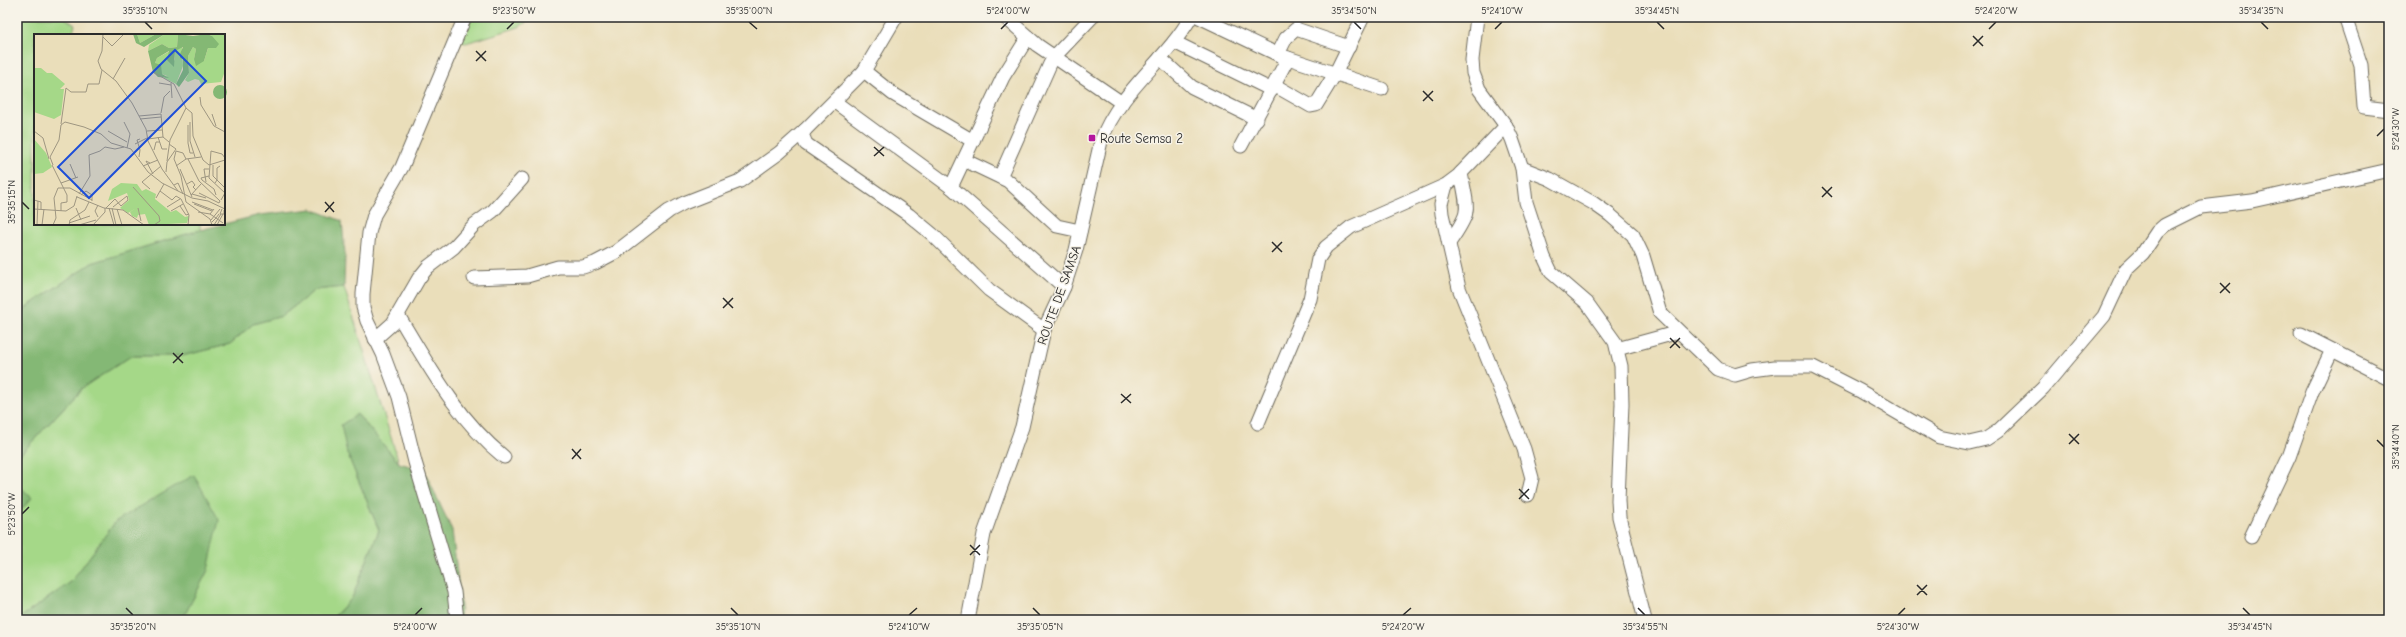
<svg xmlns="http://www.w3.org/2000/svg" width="2406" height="637" viewBox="0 0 2406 637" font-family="'Comic Neue',sans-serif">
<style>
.green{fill:#a5d888;stroke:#68825a}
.forest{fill:#84b874;stroke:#587250}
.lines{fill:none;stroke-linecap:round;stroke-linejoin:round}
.minor-casing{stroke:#6e6a5d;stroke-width:15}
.minor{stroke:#fff;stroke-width:13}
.ticks{fill:none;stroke:#2b2b2b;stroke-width:1.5}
.poi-dot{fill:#b5179e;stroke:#f7f3e8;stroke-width:1.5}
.labels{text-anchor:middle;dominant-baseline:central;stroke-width:3;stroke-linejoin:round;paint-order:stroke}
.poi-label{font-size:13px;fill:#2b2b2b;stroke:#f7f3e8;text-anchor:start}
.street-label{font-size:13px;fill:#2b2b2b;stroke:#f7f3e8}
.inset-road{fill:none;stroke:#9e9681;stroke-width:1}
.view{fill:#1d4ed8;fill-opacity:0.15;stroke:#1d4ed8;stroke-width:2}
.inset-edge{fill:none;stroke:#2b2b2b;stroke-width:2}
.neatline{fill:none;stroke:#2b2b2b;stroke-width:1.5}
.ticks-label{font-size:10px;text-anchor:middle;fill:#2b2b2b}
</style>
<rect width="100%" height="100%" fill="#f7f3e8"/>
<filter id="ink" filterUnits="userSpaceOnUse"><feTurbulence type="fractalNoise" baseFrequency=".025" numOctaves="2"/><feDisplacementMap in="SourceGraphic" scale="8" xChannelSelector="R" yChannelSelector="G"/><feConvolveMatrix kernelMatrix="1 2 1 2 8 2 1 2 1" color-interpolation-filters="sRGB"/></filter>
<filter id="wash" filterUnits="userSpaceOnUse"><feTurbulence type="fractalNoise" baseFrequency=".012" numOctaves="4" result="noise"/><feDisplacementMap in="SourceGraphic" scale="16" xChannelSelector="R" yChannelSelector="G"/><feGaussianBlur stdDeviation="0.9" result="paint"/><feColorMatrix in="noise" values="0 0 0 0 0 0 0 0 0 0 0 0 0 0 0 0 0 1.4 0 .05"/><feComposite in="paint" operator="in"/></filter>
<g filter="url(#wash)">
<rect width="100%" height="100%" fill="#eadeba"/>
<g class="green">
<polygon points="17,17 63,17 75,25 72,35 35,35 35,224 200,224 200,230 92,263 28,306 17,318"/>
<polygon points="467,17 534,17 519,27 466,43 459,42"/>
<polygon points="344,287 399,463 357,414 347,453 379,530 352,598 331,620 180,620 183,618 208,570 116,521 71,582 17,620 17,514 31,498 17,484 17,458 82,388 131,356 182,356 230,344 253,324 282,316 315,290"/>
</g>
<g class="forest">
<polygon points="312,209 342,221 345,254 344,287 315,290 282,316 253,324 230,344 182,356 131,356 82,388 17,458 17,318 28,306 92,263 200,230 260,215"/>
<polygon points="357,414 399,463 424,470 452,530 461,607 460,620 331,620 352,598 379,530 347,453 341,425"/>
<polygon points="194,475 219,520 208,570 183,618 180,620 17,620 71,582 116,521"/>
<polygon points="17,484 32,498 17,514"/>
</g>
</g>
<g filter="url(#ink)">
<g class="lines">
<defs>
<g id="minor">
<polyline points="896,17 864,71 805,130 802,134 806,144 909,215 932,234 989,290 1044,330"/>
<polyline points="1005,17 1037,45 1122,103"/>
<polyline points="1199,17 1279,55 1382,89"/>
<polyline points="1477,17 1472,60 1473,73 1479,89 1506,126 1512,139 1522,168 1526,202 1544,257 1551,272 1587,303 1615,342 1621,366 1622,404 1618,500 1619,517 1645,620"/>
<polyline points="2345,17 2361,65 2364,107 2389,110"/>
<polyline points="1174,42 1272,90"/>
<polyline points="1278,54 1286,38 1296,29 1349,47"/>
<polyline points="1160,58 1192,87 1257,119"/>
<polyline points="864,71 893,94 973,141"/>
<polyline points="1274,85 1311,106 1316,105 1335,74 1363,17"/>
<polyline points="835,102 951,187 1064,287"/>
<polyline points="1241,146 1288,58"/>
<polyline points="964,160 1008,181 1057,226 1080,231"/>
<polyline points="1522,168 1550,179 1593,203 1610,215 1633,235 1643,256 1660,313 1718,369 1735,375 1752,370 1775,367 1813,367 1860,391 1939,437 1969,443 1986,439 1998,431 2043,388 2104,316 2126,269 2143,253 2157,232 2165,225 2201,207 2252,201 2389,170"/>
<polyline points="1000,177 1050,64 1055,56 1092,17"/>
<polyline points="1446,185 1441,204 1442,214 1459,288 1524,449 1532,478 1528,495"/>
<polyline points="951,187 1003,77 1028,37"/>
<path d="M1449,243C1472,210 1468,212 1461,173"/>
<polyline points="474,278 527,276 558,267 583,267 595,263 616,252 669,211 684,203 740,181 779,153 805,130"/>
<path d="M398,315C428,365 458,420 504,457"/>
<polyline points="2301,334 2389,379"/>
<polyline points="375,339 393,323 419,278 428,267 454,247 474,225 493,211 522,179"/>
<polyline points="1617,349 1679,332"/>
<polyline points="1258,423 1310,299 1318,259 1326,247 1351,227 1446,185 1458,176 1506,126"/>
<polyline points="2251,537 2289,457 2312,392 2332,350"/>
<polyline points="457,620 454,592 415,462 399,397 383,354 367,321 363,307 363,294 369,233 374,215 402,167 465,17"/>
<path d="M968,620L984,534L1022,427L1044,330L1064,287L1076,250L1101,141C1119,91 1165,62 1191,17"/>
</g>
</defs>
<use href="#minor" class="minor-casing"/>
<use href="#minor" class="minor"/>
</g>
</g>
<path class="ticks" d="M145,22L152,29M749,22L757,29M1354,22L1361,29M1657,22L1664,29M2261,22L2268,29M507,29L514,22M1001,29L1008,22M1495,29L1502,22M1989,29L1996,22M1973,36L1983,46M1973,46L1983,36M476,51L486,61M476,61L486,51M1423,91L1433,101M1423,101L1433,91M2377,136L2384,129M874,147L884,156M874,156L884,147M1822,187L1832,197M1822,197L1832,187M22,202L29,209M325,202L334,212M325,212L334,202M1272,242L1282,252M1272,252L1282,242M2220,283L2230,293M2220,293L2230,283M723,298L733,308M723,308L733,298M1670,338L1680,348M1670,348L1680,338M173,353L183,363M173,363L183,353M1121,394L1131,403M1121,403L1131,394M2069,434L2079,444M2377,440L2384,447M2069,444L2079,434M572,449L581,459M572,459L581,449M1519,489L1529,499M1519,499L1529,489M22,514L29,507M970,545L980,555M970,555L980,545M1917,585L1927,595M1917,595L1927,585M126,608L133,615M731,608L738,615M1033,608L1040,615M1638,608L1645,615M2243,608L2250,615M415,615L422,608M909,615L917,608M1403,615L1411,608M1898,615L1905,608"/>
<rect class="poi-dot" x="1088" y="134" width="8" height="8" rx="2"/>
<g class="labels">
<g class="poi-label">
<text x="1100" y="138">Route Semsa 2</text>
</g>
<g class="street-label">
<text transform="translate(1059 295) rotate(-70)">ROUTE DE SAMSA</text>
</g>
</g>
<g transform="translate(34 34)">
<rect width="191" height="191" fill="#eadeba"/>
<path d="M103,0H122L106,9ZM131,0H144L143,13L135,14L128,10L114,17L115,11ZM173,0H191V37L187,48L167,50L165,46L161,45L154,48L151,46L155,39L154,22L159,13L162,15L160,25L170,27L178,2ZM148,12L149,32L142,50L130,44L133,42L128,40L121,29L123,24L136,17L141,27V17ZM0,34H7L13,39H18L31,50L26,55H30L27,81L20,85L0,78ZM0,105L12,119L18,133L9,139L0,140ZM87,149L103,150L108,157L112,155L122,160L121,165L137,178L142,176L151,183L155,182L153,189L115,191L111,180L104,181L103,184L98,182L96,178L102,174L94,179L86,174L95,166L93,159L74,167L78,155Z" fill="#a5d888"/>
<path d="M99,0H103L106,9L122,0H131L110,13L102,9ZM144,0L159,2L173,0L178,2L185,10L182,14H174L170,27L162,32L160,25L162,15L159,13L154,22L155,39L145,53L142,50L149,36V25L146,24V20L149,13L141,17L140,33L133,26L135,17L123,24L121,29L127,31L128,40L135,44L124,43L119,38L114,17L128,10L135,14L143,13ZM179 58a7 7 0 1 1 14 0a7 7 0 1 1-14 0Z" fill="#84b874"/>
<path class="inset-road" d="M69,0L68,17L64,27L67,35L82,47L98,69L112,95L114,107L128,135L144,157M69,3L78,12L90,0M119,38L140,50L152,74M79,45L91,24M125,49L137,51M137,49L138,64M166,63L167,71L180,92L191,98M127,79L130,63L136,57M178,80L182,92M105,82L127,80L129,103L135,108M106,85L127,83M90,88L96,100L93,114M156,88V107L161,123M27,90L32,54L37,58H52L54,50H65L68,36M154,91V109L156,119H159M0,97L9,104L15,125M74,97L93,108M113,97L128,96M124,103L128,115H133M114,105L129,103M101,110L113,104M120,116L122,108H126M142,117L140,125L147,142L152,168L176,185L178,191M142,117L149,119L152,125M105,123L106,116L103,106L106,105M154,125L165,147L186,167L185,169L165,159M133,127L136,106L152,74L158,79L159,102L169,126L175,131L191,126M116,129L112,127L119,140M36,130L42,144M18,131L33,161V168L27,169V177M19,131L16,123L25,106L27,91L31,88L50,93L67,100L77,109L97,115L114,138L128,149L158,164L174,167L191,175M179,131V142L191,154M109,132L124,126M142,132L152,125L167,123M146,135L158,163M132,138L133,128L142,115L135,110M175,142L167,144L168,146L180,155L182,161M172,148L170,135H175M27,149L44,143M181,149L183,146V134L186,132M153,150L158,147L161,151L159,153L162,156M140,151L144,149L149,160M99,153L125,182L126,187L120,191M116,155L108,148L127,132M126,157L138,166L142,162L147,165L155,181L154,191M45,160L56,142L55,121L66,117L71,113L81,115L90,113M158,160L172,164M47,161L52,157L58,161V167M157,161L167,150M43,163L70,174L89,176L110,191M122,164L130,150M0,166L7,168V175M187,166L191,159L175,144L177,117L188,120L191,124M158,168L179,176M160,170L178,177M64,171L61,177L64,183M87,172L94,166L93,162M146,172L152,181L155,180M79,173L93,162M133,173L146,165M42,174L47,186M72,174L81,165L87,172M75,174L80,191M78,174L82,191M104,174L107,187M0,175L32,177L40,172L43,162M83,175L88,191M180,175L176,180L182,184L185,180M188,175L186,180H190V176M137,177L149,170M164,178L176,180M177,186L186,175M178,188L182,184L189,189M35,189L56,182M3,191L4,167M8,191L10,175M19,191L22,184L20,164L24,154H36L58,166M35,191L36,186L51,176L55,168M45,191L62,186M59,191L71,178V174M143,191H164M180,191L187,180M183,191L189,180"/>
<path class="view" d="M141,16L172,47L55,164L24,133Z"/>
<rect width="191" height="191" class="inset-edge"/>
</g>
<rect width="2406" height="637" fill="none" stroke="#f7f3e8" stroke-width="44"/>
<rect x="22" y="22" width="2362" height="593" class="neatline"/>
<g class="ticks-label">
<text x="145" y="14">35°35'10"N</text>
<text x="514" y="14">5°23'50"W</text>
<text x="749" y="14">35°35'00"N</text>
<text x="1008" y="14">5°24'00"W</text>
<text x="1354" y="14">35°34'50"N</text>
<text x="1502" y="14">5°24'10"W</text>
<text x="1657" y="14">35°34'45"N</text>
<text x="1996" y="14">5°24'20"W</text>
<text x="2261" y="14">35°34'35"N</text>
<text transform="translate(2395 129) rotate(-90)" y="4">5°24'30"W</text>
<text transform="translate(11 202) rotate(-90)" y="4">35°35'15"N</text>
<text transform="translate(2395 447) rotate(-90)" y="4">35°34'40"N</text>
<text transform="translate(11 514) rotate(-90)" y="4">5°23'50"W</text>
<text x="133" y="630">35°35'20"N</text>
<text x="415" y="630">5°24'00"W</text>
<text x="738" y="630">35°35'10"N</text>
<text x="909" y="630">5°24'10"W</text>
<text x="1040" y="630">35°35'05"N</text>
<text x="1403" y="630">5°24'20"W</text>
<text x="1645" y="630">35°34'55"N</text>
<text x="1898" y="630">5°24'30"W</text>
<text x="2250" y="630">35°34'45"N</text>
</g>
</svg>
